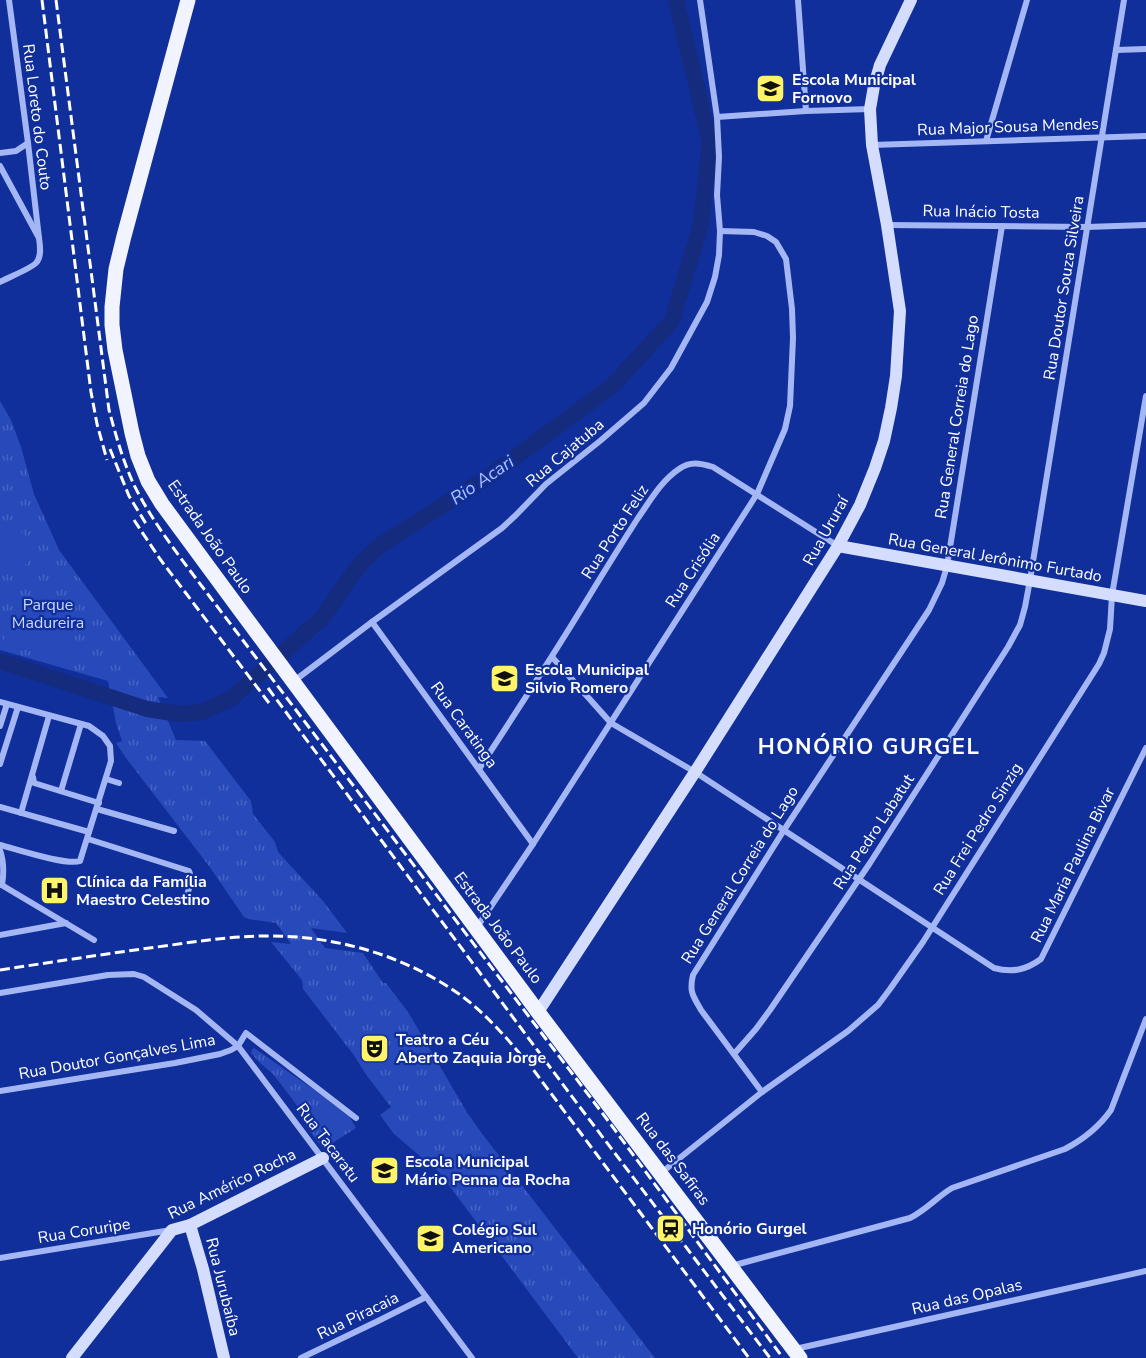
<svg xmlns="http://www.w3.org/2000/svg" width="1146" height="1358" viewBox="0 0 1146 1358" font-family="'Nunito Sans',sans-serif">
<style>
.park{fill:url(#park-tufts)}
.pitch{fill:#2749ba}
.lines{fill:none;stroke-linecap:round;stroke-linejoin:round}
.river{stroke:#142b7e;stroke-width:16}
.street{stroke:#a4b7f4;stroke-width:6}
.secondary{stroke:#d4ddfd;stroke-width:12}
.primary{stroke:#f1f3ff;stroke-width:15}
.rail{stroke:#fff;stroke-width:3;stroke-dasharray:10 4.5;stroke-linecap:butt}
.labels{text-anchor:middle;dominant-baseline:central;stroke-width:4.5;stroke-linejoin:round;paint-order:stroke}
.poi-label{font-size:16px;font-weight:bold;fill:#fff;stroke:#112f9a;text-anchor:start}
.street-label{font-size:16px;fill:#fff;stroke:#112f9a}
.park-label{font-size:16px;fill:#ccd8fe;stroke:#112f9a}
.water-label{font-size:18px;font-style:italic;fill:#b0c2fb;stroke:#112f9a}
.district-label{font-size:22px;font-weight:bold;letter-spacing:1.5px;fill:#fff;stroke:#112f9a}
</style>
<defs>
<pattern id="park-tufts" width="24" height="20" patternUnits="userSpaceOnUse" patternTransform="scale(1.5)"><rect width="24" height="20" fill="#2749ba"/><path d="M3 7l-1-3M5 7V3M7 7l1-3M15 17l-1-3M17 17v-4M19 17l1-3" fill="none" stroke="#4764c4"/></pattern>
</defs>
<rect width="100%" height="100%" fill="#112f9a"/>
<g class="park">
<polygon points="0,401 11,420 21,447 34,494 59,550 168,698 158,697 176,740 205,741 251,801 253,814 275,842 278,852 323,901 347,933 311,928 325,948 363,953 383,983 386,983 408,1012 468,1114 480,1131 655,1358 578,1358 439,1172 394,1134 380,1115 391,1107 367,1076 353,1054 303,989 302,980 271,942 291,944 276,923 248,919 244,917 209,866 126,758 116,743 122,741 116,723 108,681 0,650"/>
<polygon points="254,1048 320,1094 349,1116 356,1128 323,1149 300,1117 298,1107 290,1096 273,1074 260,1063 251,1053 252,1050"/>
</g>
<g class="pitch">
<polygon points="9,519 38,550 20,571 0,552 0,529"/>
<polygon points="14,606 78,625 67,662 3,643"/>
<polygon points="326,1106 348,1124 337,1138 314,1120"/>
</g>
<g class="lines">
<polyline class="river" points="0,661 147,709 179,714 202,712 232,698 323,617 356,569 379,546 494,473 612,386 672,321 701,224 710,143 676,0"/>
<g class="street">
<polyline points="9,0 28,143 39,238"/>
<polyline points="798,0 806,111"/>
<polyline points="1116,50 1146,49"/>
<polyline points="717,117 806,111 870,109"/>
<polyline points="986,141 1027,0"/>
<polyline points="872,145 1146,136"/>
<polyline points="0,153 16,151 28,143"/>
<path d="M0,166L39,238C40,245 42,257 36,263C32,268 7,278 0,282"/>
<polyline points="887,225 1087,227 1146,225"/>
<polyline points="372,622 533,844"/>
<path d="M552,657L611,723L695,772L994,968C1012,973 1026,970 1041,959L1146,748"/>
<polyline points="294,681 372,622 502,528 516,515 546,484 600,441 644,403 671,368 707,302 715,277 719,255 720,231 717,195 719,157 717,117 700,0"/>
<path d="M0,702L89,726L103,736L110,746L111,761L80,861C67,866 16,849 0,845"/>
<polyline points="0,726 7,704"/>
<polyline points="0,764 18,707"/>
<path d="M479,769C515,714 551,659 585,603C602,575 620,546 638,518C650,501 661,481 679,469C690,461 700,463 713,467L838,546"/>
<polyline points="33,777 34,783 99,803"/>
<polyline points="106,779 119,783"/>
<polyline points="61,791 81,724"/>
<polyline points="0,807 89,832"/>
<polyline points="97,809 174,831"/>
<polyline points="21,813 49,716"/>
<path d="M88,839L189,871C193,879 188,891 186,900"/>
<path d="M0,850C4,862 4,873 2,885"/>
<polyline points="0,884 94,940"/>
<polyline points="477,927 533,844 757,494 785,429 790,406 793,338 792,309 786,259 776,242 767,236 754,232 720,231"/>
<polyline points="0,935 66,923"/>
<polyline points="0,993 108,975 134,974 144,977 196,1010 238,1046 472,1358"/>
<polyline points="734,1054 756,1029 770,1010 870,863 1008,647 1020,625 1025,607 1030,580 1124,0"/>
<polyline points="0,1091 175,1063 220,1054 231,1050 238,1046 246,1033 356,1118"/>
<path d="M762,1092L701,1010C693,996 689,992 693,975L784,830L929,610L942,583L947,566L1002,226"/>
<polyline points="661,1173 762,1092 848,1031 878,1005 890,989 923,942 1099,664 1104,653 1110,629 1112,595 1146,396"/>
<polyline points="0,1258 171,1230"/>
<path d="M731,1266L910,1218C926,1210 937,1197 952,1188L1065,1149C1084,1139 1099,1127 1111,1110L1146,1019"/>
<polyline points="795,1349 1146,1271"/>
<polyline points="301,1358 378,1321 426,1297"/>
</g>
<g class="secondary">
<polyline points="838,546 1146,601"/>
<polyline points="538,1012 695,772 838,546 860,505 875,468 884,441 891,408 896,376 900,311 887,225 872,145 870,109 874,86 880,65 911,0"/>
<polyline points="190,1225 203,1269 224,1358"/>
<polyline points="72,1358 172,1230 190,1225 323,1158"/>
</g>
<polyline class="primary" points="188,0 124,236 116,269 112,307 112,325 115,350 132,433 138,456 148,481 162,504 240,610 538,1012 800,1358"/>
<g class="rail">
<polyline points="42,0 91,392 97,424 107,460"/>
<path d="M56,0L109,410C116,436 123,461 134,485C154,525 183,561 210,597L606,1118L783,1358"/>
<polyline points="110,449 129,496 148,527"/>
<polyline points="134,520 160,559 269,703"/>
<polyline points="268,688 570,1094 770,1358"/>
<path d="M0,970C52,962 105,954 157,947C194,942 229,936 266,936C333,935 404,955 459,994C487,1014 510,1042 532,1068L749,1358"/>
</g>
</g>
<defs>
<symbol id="school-square" viewBox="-11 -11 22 22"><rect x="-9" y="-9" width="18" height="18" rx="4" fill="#fff467" stroke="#112f9a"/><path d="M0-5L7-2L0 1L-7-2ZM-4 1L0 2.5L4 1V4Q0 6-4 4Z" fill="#111"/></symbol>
<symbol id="hospital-square" viewBox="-11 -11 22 22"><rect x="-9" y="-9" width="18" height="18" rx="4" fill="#fff467" stroke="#112f9a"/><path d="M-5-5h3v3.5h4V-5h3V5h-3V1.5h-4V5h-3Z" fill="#111"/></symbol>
<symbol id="theatre-square" viewBox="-11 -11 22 22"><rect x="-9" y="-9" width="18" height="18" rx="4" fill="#fff467" stroke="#112f9a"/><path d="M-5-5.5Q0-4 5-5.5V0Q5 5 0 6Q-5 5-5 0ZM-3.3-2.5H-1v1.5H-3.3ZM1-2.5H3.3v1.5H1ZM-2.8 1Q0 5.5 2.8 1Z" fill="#111"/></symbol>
<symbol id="station-square" viewBox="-11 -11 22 22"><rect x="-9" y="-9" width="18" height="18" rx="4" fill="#fff467" stroke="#112f9a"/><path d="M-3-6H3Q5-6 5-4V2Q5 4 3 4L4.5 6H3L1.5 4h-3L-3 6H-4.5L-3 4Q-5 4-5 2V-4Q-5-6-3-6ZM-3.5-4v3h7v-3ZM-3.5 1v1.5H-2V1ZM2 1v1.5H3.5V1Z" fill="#111"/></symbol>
</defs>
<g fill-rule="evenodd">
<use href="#school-square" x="754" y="72" width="33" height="33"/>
<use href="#school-square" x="488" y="662" width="33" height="33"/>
<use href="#hospital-square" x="38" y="874" width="33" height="33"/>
<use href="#theatre-square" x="358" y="1032" width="33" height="33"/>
<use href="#school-square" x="368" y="1154" width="33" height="33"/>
<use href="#station-square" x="654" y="1212" width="33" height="33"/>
<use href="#school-square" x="414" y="1222" width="33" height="33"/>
</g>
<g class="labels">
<g class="poi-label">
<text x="792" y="80">Escola Municipal<tspan x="792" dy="18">Fornovo</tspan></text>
<text x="525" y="670">Escola Municipal<tspan x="525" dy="18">Silvio Romero</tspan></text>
<text x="76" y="882">Clínica da Família<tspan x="76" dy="18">Maestro Celestino</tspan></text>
<text x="396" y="1040">Teatro a Céu<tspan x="396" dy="18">Aberto Zaquia Jorge</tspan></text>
<text x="405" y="1162">Escola Municipal<tspan x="405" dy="18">Mário Penna da Rocha</tspan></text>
<text x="692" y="1229">Honório Gurgel</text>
<text x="452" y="1230">Colégio Sul<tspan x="452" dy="18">Americano</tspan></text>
</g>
<g class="street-label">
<text transform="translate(37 117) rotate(83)">Rua Loreto do Couto</text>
<text transform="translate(1008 127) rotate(-2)">Rua Major Sousa Mendes</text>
<text transform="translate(981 212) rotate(1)">Rua Inácio Tosta</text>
<text transform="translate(1064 288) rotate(-81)">Rua Doutor Souza Silveira</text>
<text transform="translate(957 417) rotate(-81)">Rua General Correia do Lago</text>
<text transform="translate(565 453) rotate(-40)">Rua Cajatuba</text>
<text transform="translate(826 531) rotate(-61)">Rua Ururaí</text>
<text transform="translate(615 532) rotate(-57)">Rua Porto Feliz</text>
<text transform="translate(210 537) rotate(55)">Estrada João Paulo</text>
<text transform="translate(995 558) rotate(10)">Rua General Jerônimo Furtado</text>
<text transform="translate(693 570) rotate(-57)">Rua Crisólia</text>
<text transform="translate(464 725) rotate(54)">Rua Caratinga</text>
<text transform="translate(978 829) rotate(-58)">Rua Frei Pedro Sinzig</text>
<text transform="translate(874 832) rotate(-57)">Rua Pedro Labatut</text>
<text transform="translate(1073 865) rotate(-64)">Rua Maria Paulina Bivar</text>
<text transform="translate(740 875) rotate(-58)">Rua General Correia do Lago</text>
<text transform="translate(498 928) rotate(53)">Estrada João Paulo</text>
<text transform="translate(117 1057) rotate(-10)">Rua Doutor Gonçalves Lima</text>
<text transform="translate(328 1143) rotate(53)">Rua Tacaratu</text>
<text transform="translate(673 1159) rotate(53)">Rua das Safiras</text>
<text transform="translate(232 1184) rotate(-26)">Rua Américo Rocha</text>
<text transform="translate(84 1231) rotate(-9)">Rua Coruripe</text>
<text transform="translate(223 1287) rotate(76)">Rua Jurubaíba</text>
<text transform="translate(967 1297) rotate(-13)">Rua das Opalas</text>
<text transform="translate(358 1316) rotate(-26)">Rua Piracaia</text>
</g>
<g class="park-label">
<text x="48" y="605">Parque<tspan x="48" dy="18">Madureira</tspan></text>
</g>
<g class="water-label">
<text transform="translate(482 480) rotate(-34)">Rio Acari</text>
</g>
<g class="district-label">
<text x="869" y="747">HONÓRIO GURGEL</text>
</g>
</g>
</svg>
